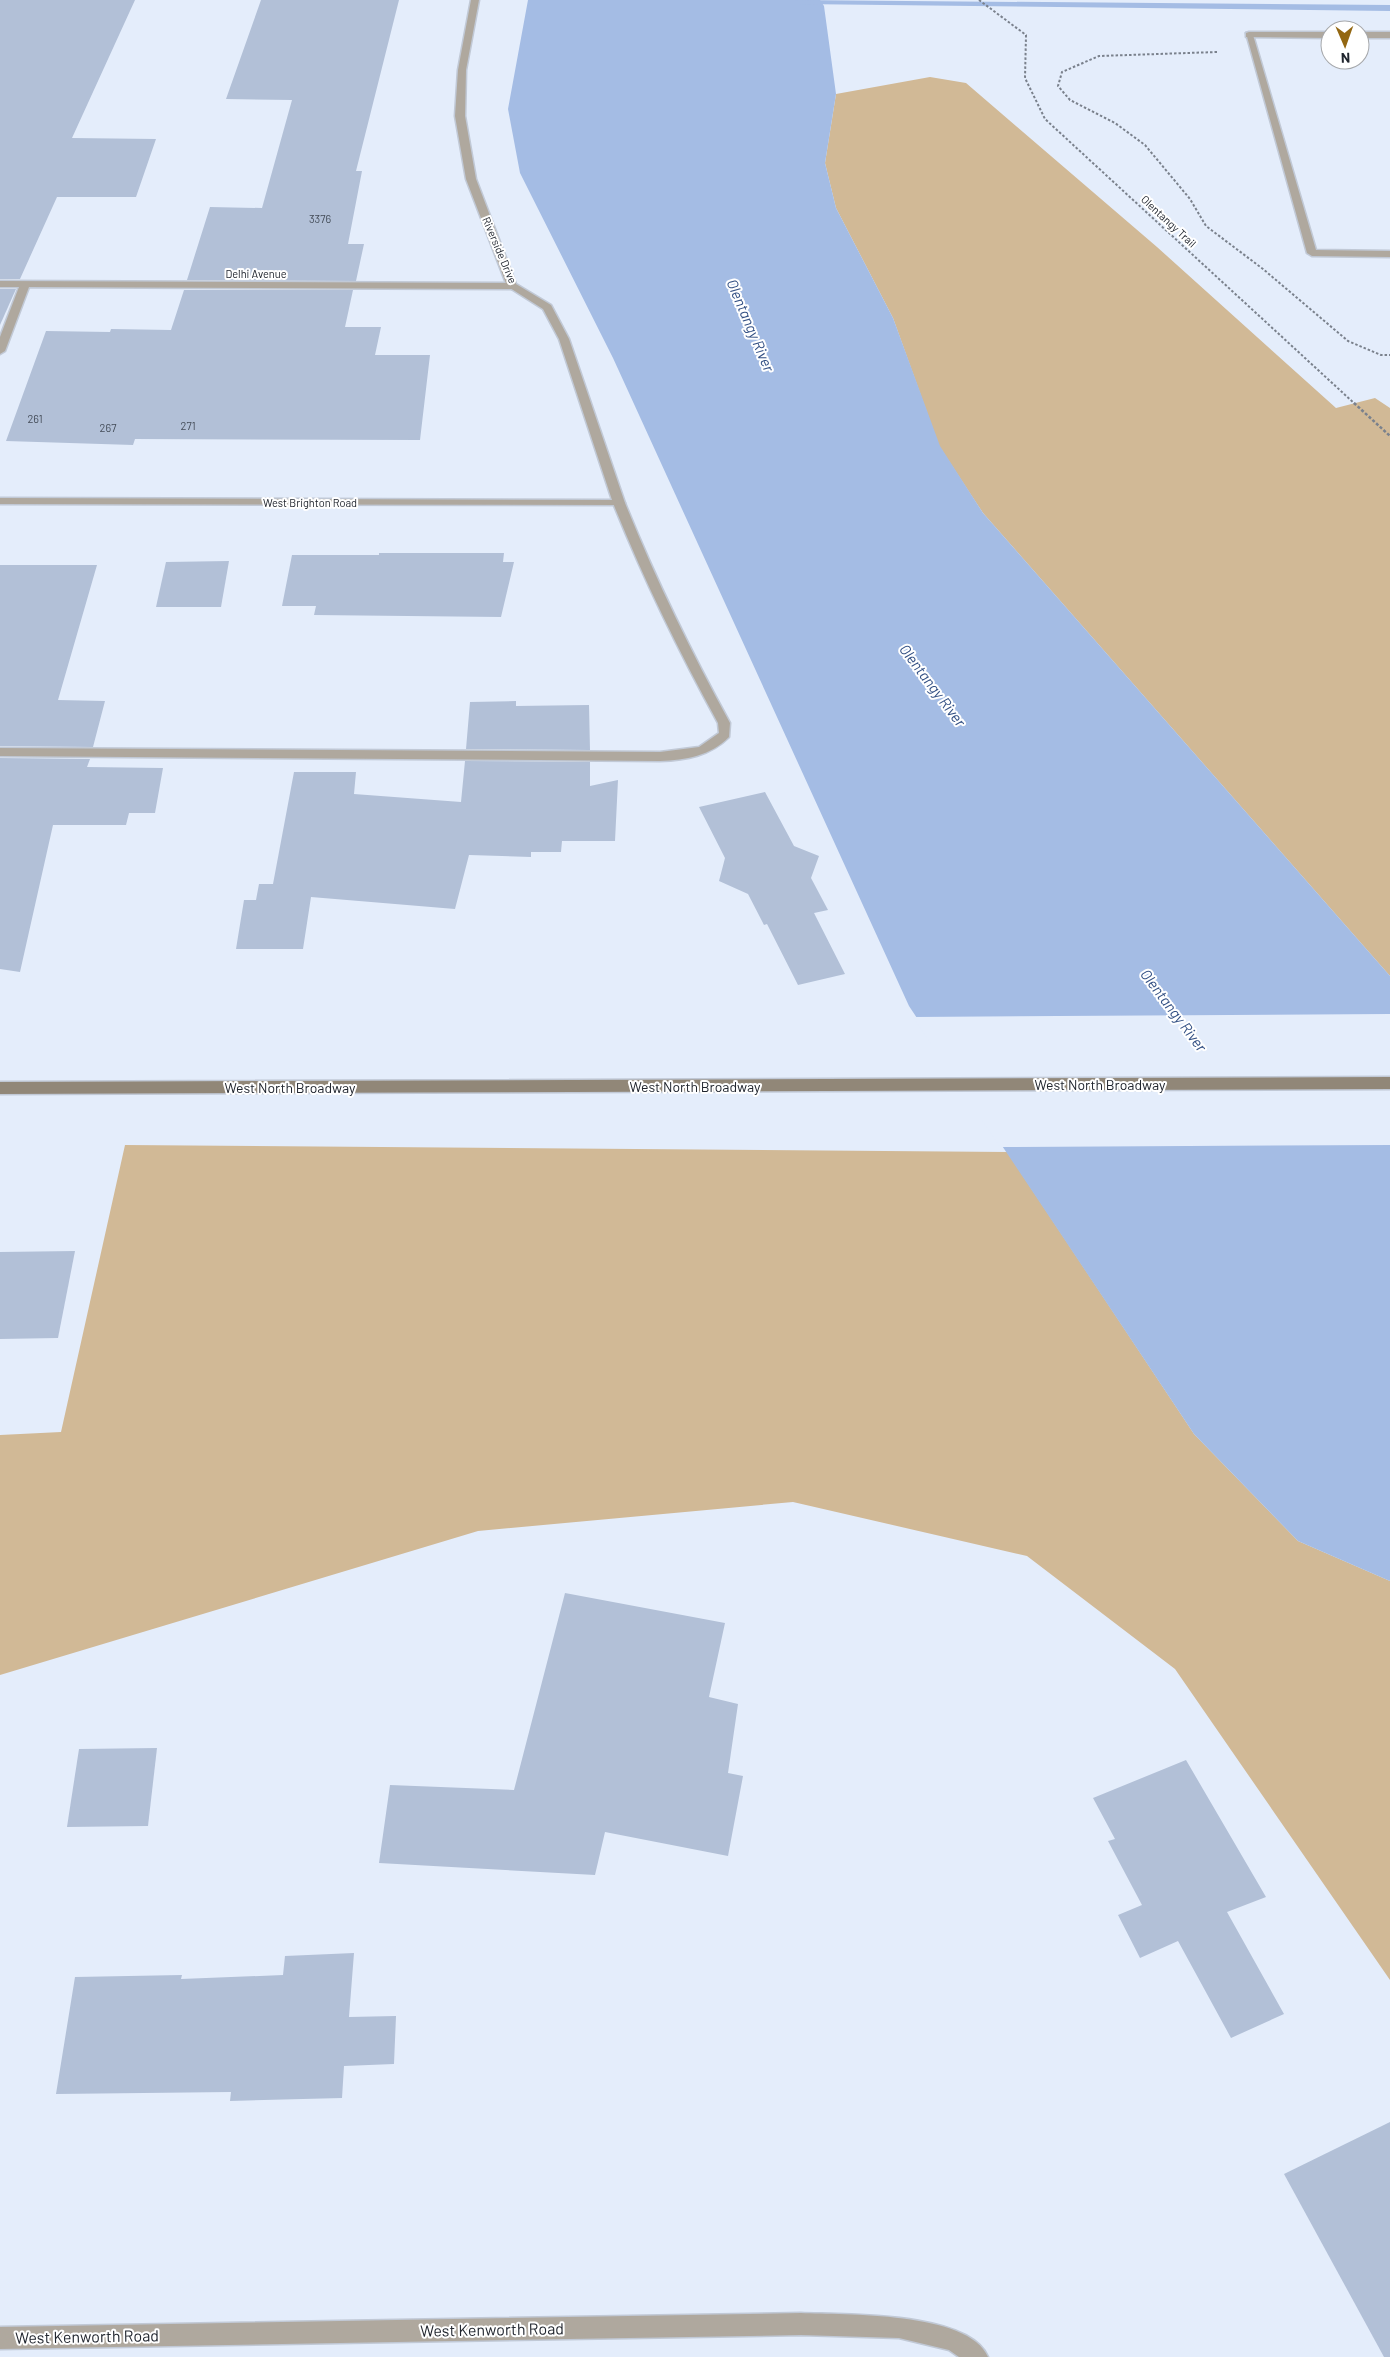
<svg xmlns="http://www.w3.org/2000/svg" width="1390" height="2357" viewBox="0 0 1390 2357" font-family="Barlow,sans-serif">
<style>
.green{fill:#d1b996}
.water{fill:#a4bce4}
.pier{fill:#e4edfb}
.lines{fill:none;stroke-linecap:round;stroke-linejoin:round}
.stream{fill:#a4bce4;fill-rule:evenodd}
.building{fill:#b2c0d7}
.service-casing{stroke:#c1c9d6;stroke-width:3}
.minor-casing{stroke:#c1c9d6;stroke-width:3}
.secondary-casing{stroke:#c1c9d6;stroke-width:3}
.path-far1{stroke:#7a818c;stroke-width:2;stroke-dasharray:2.5 2;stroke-linecap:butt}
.path{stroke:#7a818c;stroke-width:2.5;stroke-dasharray:3 2;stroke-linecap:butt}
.service{fill:#afa89e;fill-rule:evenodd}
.minor{fill:#afa89e;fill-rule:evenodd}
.secondary{fill:#918778;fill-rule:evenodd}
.labels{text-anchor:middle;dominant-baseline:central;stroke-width:4;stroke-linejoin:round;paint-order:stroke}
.number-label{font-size:11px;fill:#444c58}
.far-street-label{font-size:11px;fill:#20252e;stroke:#fff}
.street-label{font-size:14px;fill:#20252e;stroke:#fff}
.water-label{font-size:15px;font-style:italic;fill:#335084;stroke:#fff}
.near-street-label{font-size:16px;fill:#20252e;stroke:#fff}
</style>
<rect width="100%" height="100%" fill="#e4edfb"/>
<g class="green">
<polygon points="930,77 966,83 1157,247 1336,408 1375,398 1390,408 1390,976 983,513 939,446 893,318 836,208 825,163 836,94"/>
<polygon points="125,1145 1007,1152 1194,1434 1298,1541 1390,1581 1390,1980 1175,1669 1027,1556 793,1502 478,1531 0,1675 0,1435 61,1432"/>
</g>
<polygon class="water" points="528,0 820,0 824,6 836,94 825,163 836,208 893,318 940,446 983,513 1390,976 1390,1581 1298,1541 1194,1434 909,1006 613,358 520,173 508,109"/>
<polygon class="pier" points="1390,1014 1390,1145 1000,1147 913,1017"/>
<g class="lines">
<polygon class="stream" points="794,0 1390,5 1390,11 798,4 794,3"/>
</g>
<g class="building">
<polygon points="0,0 135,0 72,138 156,139 136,197 57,197 20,279 0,279"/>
<polygon points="261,0 399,0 356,171 362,171 348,244 364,244 356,281 187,280 210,207 262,208 292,100 226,99"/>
<polygon points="0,289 16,289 0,325"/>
<polygon points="184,290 353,290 345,327 381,327 375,355 430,355 420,440 135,439 133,445 6,441 46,331 110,332 111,329 171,330"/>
<polygon points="379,553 504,553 503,562 514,562 501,617 314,615 316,606 282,606 292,555 379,555"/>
<polygon points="229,561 221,607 156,607 166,562"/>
<polygon points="0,565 97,565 58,700 105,701 93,747 0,746"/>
<polygon points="516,701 516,706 589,705 590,750 466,749 470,702"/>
<polygon points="0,758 90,759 87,767 163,768 155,813 129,813 126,825 53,825 20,972 0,969"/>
<polygon points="465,761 590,762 590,786 618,780 615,841 562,841 561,852 531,852 531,857 469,855 455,909 311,897 303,949 236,949 244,900 256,900 259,884 273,884 294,772 356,772 354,794 461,802"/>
<polygon points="765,792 794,846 819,856 811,878 828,910 814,913 845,974 798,985 767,924 764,925 748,894 719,881 725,858 699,807"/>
<polygon points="75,1251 58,1338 0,1339 0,1252"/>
<polygon points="565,1593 725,1623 709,1697 738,1704 728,1773 743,1776 728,1856 605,1832 595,1875 379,1863 390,1785 514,1790"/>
<polygon points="157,1748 148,1826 67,1827 79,1749"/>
<polygon points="1186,1760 1266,1897 1227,1912 1284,2014 1231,2038 1178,1941 1140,1958 1118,1915 1142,1905 1108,1841 1115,1839 1093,1798"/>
<polygon points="354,1953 349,2017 396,2016 394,2064 344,2066 342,2098 230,2101 231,2092 56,2094 75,1977 182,1975 181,1979 283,1975 285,1956"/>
<polygon points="1390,2122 1390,2357 1384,2357 1284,2174"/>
</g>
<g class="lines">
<defs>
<g id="service">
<polygon points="1246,33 1253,35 1316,250 1390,251 1390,257 1312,256 1307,253"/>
<polygon points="0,281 512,283 517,286 512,289 29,287 5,351 0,354 0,337 19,287 0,287"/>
<path d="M619,500L625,503C656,580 690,650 730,723L729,737C710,756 686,760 660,761L0,756V748L660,752L699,747L719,733L718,723C678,650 644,580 613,503Z"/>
</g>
<g id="minor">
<polygon points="471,0 479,0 466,70 465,116 476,179 516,284 551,305 569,339 625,503 623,505 0,504 0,498 612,500 559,339 543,309 507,286 466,179 455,116 458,70"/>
<polygon points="1249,32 1330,32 1330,38 1246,37 1246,33"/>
<rect x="1360" y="32" width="30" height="6"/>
<path d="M801,2313C843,2315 969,2311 988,2357H959L949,2350L899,2338L801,2335L0,2349V2327Z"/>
</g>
<polygon id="secondary" points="1390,1077 1390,1089 0,1094 0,1082"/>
</defs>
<use href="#service" class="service-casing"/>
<use href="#minor" class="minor-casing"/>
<use href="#secondary" class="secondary-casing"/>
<g class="path-far1">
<polyline points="979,0 1026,35 1025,78 1045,119 1355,404"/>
<polyline points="1217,52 1099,56 1062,72 1058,86 1070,100 1115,123 1145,145 1190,199 1206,226 1263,269 1348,341 1381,355 1390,355"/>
</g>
<polyline class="path" points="1354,403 1390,436"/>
<use href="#service" class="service"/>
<use href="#minor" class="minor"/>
<use href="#secondary" class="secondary"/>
</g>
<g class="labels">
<g class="number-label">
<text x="320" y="218">3376</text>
<text x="35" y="418">261</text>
<text x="188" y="425">271</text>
<text x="108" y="427">267</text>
</g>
<g class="far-street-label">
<text transform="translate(1169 221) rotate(43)">Olentangy Trail</text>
<text transform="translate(500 250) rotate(67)">Riverside Drive</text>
<text x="256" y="273">Delhi Avenue</text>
<text x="310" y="502">West Brighton Road</text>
</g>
<g class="street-label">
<text x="1100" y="1084">West North Broadway</text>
<text x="695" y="1086">West North Broadway</text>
<text x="290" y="1087">West North Broadway</text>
</g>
<g class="water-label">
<text transform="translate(751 325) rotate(67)">Olentangy River</text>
<text transform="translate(933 685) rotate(53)">Olentangy River</text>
<text transform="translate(1174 1010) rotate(53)">Olentangy River</text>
</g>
<g class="near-street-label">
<text transform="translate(492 2329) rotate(-1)">West Kenworth Road</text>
<text transform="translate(87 2336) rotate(-1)">West Kenworth Road</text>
</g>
</g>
<g transform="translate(1345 45) rotate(178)"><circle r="24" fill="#ffffff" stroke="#a6a8ab"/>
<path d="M0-4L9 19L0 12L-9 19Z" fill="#936712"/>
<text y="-8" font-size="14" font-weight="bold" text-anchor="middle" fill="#20252e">N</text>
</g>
</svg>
